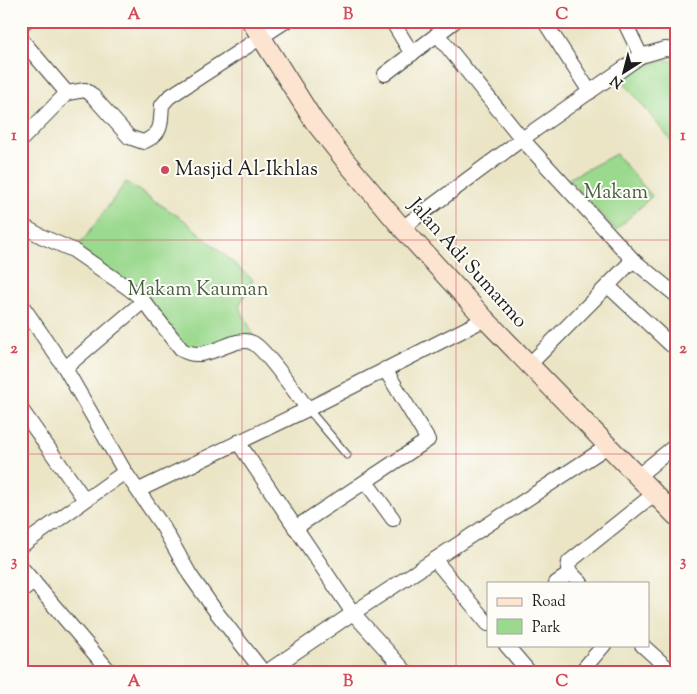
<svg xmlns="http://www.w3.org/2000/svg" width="697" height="694" viewBox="0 0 697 694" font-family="'Sorts Mill Goudy',serif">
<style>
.green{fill:#9bd98e;stroke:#5c7a55}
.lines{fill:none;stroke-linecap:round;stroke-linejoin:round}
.service-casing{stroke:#3b3a36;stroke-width:9}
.minor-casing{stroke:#3b3a36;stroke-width:16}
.secondary-casing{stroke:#3b3a36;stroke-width:21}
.service{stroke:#fff;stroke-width:7}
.minor{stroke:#fff;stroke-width:14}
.secondary{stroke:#fde4d0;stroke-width:19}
.grid{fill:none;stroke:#d1495b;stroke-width:1;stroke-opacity:0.55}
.poi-dot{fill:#d1495b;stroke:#fdfcf7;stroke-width:2}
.labels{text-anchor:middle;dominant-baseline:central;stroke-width:4;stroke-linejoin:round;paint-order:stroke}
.poi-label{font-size:20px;fill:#1c1c1c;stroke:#fdfcf7;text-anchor:start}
.park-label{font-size:20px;fill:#485e44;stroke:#fdfcf7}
.street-label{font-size:20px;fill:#1c1c1c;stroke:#fdfcf7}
.neatline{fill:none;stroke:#d1495b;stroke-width:2}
.grid-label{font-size:16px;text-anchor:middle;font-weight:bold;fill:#d1495b}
</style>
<rect width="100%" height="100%" fill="#fdfcf7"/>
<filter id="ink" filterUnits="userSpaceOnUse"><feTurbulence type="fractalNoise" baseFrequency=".02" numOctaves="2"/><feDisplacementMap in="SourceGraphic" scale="10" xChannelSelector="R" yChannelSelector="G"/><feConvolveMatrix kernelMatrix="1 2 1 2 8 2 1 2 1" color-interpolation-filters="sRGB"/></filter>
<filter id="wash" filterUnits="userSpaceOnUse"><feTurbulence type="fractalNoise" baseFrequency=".0096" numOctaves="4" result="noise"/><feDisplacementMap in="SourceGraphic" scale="20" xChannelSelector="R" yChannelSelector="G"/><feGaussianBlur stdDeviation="1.12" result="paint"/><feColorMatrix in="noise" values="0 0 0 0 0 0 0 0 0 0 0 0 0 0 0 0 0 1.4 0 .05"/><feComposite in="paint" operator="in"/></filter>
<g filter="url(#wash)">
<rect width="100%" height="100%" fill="#ebe5c6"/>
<g class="green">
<polygon points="663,60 676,61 676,147 623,81 647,64"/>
<polygon points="616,154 652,196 616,230 568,179"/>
<polygon points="126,182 184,220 253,280 239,306 253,334 220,344 189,349 78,247"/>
</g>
</g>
<g filter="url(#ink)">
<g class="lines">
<defs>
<polyline id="service" points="308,409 347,455"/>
<g id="minor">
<polyline points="392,21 412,54"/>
<polyline points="544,21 590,92"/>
<polyline points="624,21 641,56"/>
<polyline points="21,25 26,21"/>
<polyline points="437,34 522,139 633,260 676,295"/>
<polyline points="21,39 67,93"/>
<polyline points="385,74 455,21"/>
<path d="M21,140L67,93L85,90L91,94L129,137L143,142C164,133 160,124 162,105L169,97L286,21"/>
<path d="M21,225L43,237L73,250L128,288L141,298L182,350C207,365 234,333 253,343C266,350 296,394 308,409"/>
<polyline points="402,228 522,139 641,56 665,49 676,50"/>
<polyline points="608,286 671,345"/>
<polyline points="21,304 65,368 125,472 163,527 190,575 217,613 264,673"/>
<polyline points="529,365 633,260"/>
<polyline points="65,368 139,305"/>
<polyline points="21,409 85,500"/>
<polyline points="238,442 353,613 407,673"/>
<polyline points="638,476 676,445"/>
<polyline points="366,482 393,519"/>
<polyline points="139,490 308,409 485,319"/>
<polyline points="295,528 428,440 385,369"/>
<polyline points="21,546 125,472"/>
<polyline points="435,560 488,624"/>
<polyline points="21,567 111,673"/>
<polyline points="556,583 571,573"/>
<polyline points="581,583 568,570 569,562 654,494"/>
<polyline points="21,592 34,582"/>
<polyline points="506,645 530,673"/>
<polyline points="642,645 673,673"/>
<polyline points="265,673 353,613 608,446"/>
<polyline points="580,673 604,645"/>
</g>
<polyline id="secondary" points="251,21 314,121 348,164 402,228 485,319 676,516"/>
</defs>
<use href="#service" class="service-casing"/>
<use href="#minor" class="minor-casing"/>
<use href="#secondary" class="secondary-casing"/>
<use href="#service" class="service"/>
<use href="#minor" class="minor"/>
<use href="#secondary" class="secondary"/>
</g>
</g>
<path class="grid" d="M242,21V673M456,21V673M21,240H676M21,454H676"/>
<circle class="poi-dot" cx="165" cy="170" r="5"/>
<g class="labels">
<g class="poi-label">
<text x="175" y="170">Masjid Al-Ikhlas</text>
</g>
<g class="park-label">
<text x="616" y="193">Makam</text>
<text x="198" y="290">Makam Kauman</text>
</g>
<g class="street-label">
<text transform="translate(467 264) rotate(48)">Jalan Adi Sumarmo</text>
</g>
</g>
<rect width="697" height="694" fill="none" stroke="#fdfcf7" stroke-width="55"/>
<rect x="487" y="582" width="162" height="65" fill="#fdfcf7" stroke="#a3a29f"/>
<rect x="497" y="598" width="25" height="8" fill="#fde4d0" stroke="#a3a29f"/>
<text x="532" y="606" font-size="15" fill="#1c1c1c">Road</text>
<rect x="497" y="619" width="25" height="15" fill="#9bd98e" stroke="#a3a29f"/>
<text x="532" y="632" font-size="15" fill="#1c1c1c">Park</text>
<g transform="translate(624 72) rotate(216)" stroke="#fdfcf7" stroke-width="4" paint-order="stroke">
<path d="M0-4L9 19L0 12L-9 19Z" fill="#1c1c1c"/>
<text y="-8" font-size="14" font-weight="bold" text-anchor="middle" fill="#1c1c1c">N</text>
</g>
<rect x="28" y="28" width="642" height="638" class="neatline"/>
<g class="grid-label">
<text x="134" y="19">A</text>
<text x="348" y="19">B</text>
<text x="562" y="19">C</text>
<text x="14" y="140">1</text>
<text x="683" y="140">1</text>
<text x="14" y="353">2</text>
<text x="683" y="353">2</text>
<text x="14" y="566">3</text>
<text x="683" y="566">3</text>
<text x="134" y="686">A</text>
<text x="348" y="686">B</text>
<text x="562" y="686">C</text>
</g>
</svg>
